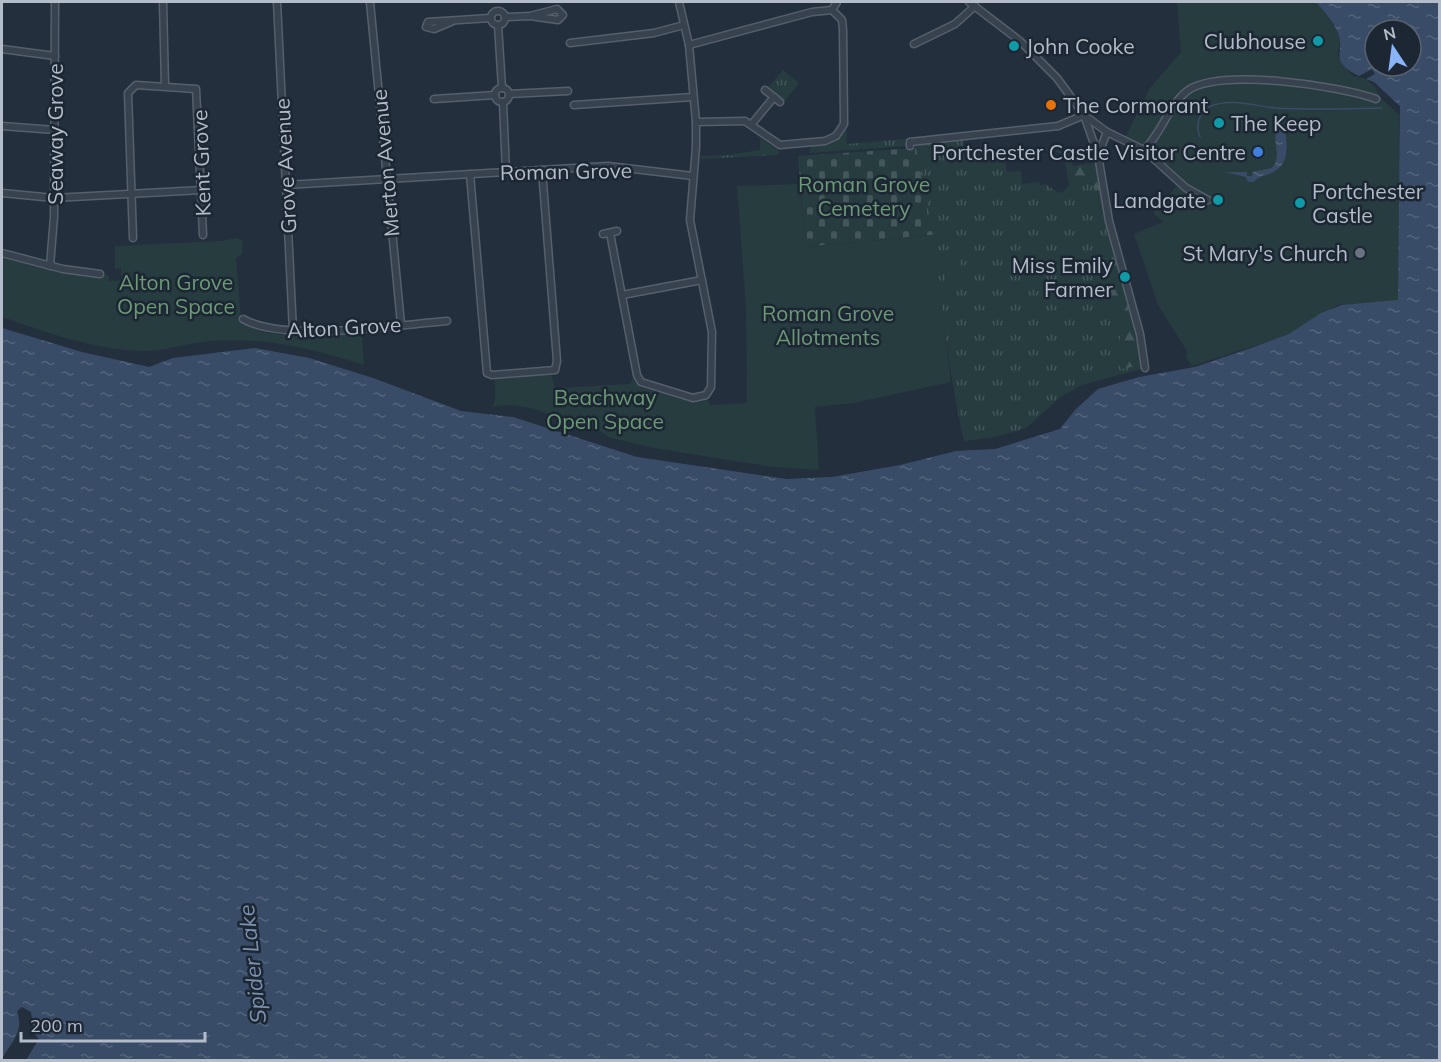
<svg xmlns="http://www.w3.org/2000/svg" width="1441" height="1062" viewBox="0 0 1441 1062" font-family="Mulish,sans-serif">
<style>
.grass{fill:url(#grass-tufts)}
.forest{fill:url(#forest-firs)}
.cemetery{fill:url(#cemetery-stones)}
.green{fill:#263c3f}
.water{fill:url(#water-ripples);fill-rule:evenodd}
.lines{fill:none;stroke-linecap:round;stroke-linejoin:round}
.stream{stroke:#394c67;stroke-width:1.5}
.minor-casing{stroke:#565f6c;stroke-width:9}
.minor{stroke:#38414e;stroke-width:6}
.culture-dot{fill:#0f9aa8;stroke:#1d2633;stroke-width:2}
.food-dot{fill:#e8710a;stroke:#1d2633;stroke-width:2}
.shop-dot{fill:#3f7fe0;stroke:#1d2633;stroke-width:2}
.worship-dot{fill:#6b7280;stroke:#1d2633;stroke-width:2}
.labels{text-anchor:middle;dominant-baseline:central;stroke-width:5;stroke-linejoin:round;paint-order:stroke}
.poi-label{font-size:21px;fill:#b4bcc9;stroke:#1d2633;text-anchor:end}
.street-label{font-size:21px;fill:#b4bcc9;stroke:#1d2633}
.park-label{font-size:21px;fill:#6b9a76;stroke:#1d2633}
.water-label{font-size:22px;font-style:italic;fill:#7c92b1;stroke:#1d2633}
</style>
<defs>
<pattern id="grass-tufts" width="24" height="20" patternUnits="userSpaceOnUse" patternTransform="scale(1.5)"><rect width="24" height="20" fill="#263c3f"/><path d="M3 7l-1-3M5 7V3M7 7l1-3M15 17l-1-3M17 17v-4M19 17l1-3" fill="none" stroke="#435659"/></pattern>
<pattern id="forest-firs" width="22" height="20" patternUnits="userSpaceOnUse" patternTransform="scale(1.5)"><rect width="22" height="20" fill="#263c3f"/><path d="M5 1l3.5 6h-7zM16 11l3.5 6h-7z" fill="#435659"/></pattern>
<pattern id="cemetery-stones" width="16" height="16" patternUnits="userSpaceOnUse" patternTransform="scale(1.5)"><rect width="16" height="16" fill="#263c3f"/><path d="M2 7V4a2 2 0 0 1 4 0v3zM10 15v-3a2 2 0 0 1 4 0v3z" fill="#435659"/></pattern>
<pattern id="water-ripples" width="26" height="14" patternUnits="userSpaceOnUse" patternTransform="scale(1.5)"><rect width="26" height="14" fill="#394c67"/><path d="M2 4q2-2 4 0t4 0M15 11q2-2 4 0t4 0" fill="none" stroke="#53647b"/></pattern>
</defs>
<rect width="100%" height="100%" fill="#242f3e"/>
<g class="grass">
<polygon points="783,70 799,83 784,102 768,88"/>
<polygon points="846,123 847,144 905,139 906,146 809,153 812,145 835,140"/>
<polygon points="760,138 778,150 779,155 701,159 701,156 729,155 760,150"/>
<path d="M963,139L965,161L1005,157L1007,172L1021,171L1022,184L1039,182L1040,185L1046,184L1058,193L1064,191L1069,185L1092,183L1099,196L1140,334L1145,368L1082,385L1062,396L1026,428L995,437L964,441C942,343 937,243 915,145Z"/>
</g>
<g class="forest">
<polygon points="1069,149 1073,166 1096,162 1106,220 1092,183 1069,185 1064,155 1054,151"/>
<polygon points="1109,232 1142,365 1120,369 1120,335 1103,255 1108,249"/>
</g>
<polygon class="cemetery" points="916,148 933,235 805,247 798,156"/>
<g class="green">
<polygon points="1177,2 1316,2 1337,30 1340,41 1338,55 1342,64 1353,76 1366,79 1376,88 1380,97 1399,115 1401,209 1398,300 1386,304 1338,305 1291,334 1192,366 1186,357 1187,351 1158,305 1134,234 1163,222 1153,213 1181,181 1147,148 1125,138 1150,88 1181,52"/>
<polygon points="799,184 806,247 933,235 951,382 854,403 815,407 819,470 773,467 659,449 611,438 597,430 531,408 512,405 492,406 495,402 495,377 551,374 555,388 630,384 633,378 640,387 695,403 706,395 710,405 747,403 746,308 737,186"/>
<path d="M237,238L243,241L242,254L236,258L241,320L263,332L293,336L362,331L364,365C314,349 264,337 211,341C188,342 161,353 139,351C91,349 46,332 2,317V255L108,275L109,281L121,280V268L115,269V246L221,241Z"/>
<polygon points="958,249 963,281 947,284 941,251"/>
</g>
<g class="water">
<path d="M1316,2H1439V1060H26L39,1039L35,1034L31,1012L22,1007L17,1011C24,1031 13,1041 2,1058V328L82,352L149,367L173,358L255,348L309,358L373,378L461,411L513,417L637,457L786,479L832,477L900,465L956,451L995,449L1060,429L1075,410L1098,389L1139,377L1195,367L1251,348L1289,334L1321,313L1342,305L1398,300L1400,106L1374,82L1366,79L1375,74L1372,69L1359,76C1327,60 1346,54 1338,33C1334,22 1323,11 1316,2ZM1375,30H1411V66H1375Z"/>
<path d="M1279,127L1285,130C1288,150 1289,168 1266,175C1260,177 1258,177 1254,182H1248L1246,177L1225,172H1247V176H1252L1253,172L1272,168C1284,155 1269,138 1279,127Z"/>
</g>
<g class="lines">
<path class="stream" d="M1200,137C1195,126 1199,110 1211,106C1231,98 1255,106 1275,108C1311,110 1347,109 1382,108"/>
<defs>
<g id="minor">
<polyline points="163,2 165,86"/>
<polyline points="277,2 293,331"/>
<polyline points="370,2 401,324"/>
<polyline points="969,2 1020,41 1057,78 1084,115 1107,132 1144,150 1186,188 1208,200"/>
<polyline points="832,10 837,2"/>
<circle cx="498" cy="18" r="7"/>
<polyline points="505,17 530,16 557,9 563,15 558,20 530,16"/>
<polyline points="453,21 434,29 426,27 428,22 490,18"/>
<polyline points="498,25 502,88"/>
<polyline points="570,43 654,33 684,25"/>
<polyline points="914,44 955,24 975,6"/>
<polyline points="689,45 812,12 832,10"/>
<polyline points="2,49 55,56"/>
<circle cx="502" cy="95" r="7"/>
<polyline points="765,90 780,102"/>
<polyline points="509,94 568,91"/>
<polyline points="434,99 495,95"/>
<polyline points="503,102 506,172"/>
<polyline points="574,105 693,97"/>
<polyline points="696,122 745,121 780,145 825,141 836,136 844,124 843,30 842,20 832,10"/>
<polyline points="751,125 774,97"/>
<polyline points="2,126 55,130"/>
<polyline points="910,146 910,142 1058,126 1084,115 1098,155 1109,221 1140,334 1145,368"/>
<path d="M1144,150C1162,133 1168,106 1187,91C1218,67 1340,86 1376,99"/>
<polyline points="1098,155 1107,132"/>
<polyline points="470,174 487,373 492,375 555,370 557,361 542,170"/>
<polyline points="286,185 608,166 693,176"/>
<polyline points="2,193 54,198 202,190"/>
<polyline points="610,233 637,375 641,382 693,398 706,395 711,387 712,332 690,220 696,147 696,122 689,45 679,2"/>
<polyline points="603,234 617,231"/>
<polyline points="133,238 128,93 136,85 196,89 203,235"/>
<polyline points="2,253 63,269 100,274"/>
<polyline points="50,266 54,217 55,2"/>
<polyline points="622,295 702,280"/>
<path d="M243,319C285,343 396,325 447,321"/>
</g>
</defs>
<use href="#minor" class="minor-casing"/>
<use href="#minor" class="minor"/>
</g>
<g class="culture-dot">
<circle cx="1318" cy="41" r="6"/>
<circle cx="1014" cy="46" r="6"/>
<circle cx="1219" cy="123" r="6"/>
<circle cx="1218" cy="200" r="6"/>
<circle cx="1300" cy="203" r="6"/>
<circle cx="1125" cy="277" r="6"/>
</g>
<circle class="food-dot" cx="1051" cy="105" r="6"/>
<circle class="shop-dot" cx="1258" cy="152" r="6"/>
<circle class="worship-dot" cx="1360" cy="253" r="6"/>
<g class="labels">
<g class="poi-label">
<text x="1306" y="41">Clubhouse</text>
<text x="1026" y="46" text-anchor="start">John Cooke</text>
<text x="1063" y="105" text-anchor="start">The Cormorant</text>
<text x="1231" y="123" text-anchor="start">The Keep</text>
<text x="1246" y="152">Portchester Castle Visitor Centre</text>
<text x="1312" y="191" text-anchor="start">Portchester<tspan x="1312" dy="24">Castle</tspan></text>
<text x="1206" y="200">Landgate</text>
<text x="1348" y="253">St Mary's Church</text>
<text x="1113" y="265">Miss Emily<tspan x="1113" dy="24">Farmer</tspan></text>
</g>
<g class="street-label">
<text transform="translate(55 134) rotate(-90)">Seaway Grove</text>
<text transform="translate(201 163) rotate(-92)">Kent Grove</text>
<text transform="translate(385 163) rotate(-95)">Merton Avenue</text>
<text transform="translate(285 166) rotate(-93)">Grove Avenue</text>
<text transform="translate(566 171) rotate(-1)">Roman Grove</text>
<text transform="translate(344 327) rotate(-3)">Alton Grove</text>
</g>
<g class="park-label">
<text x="864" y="184">Roman Grove<tspan x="864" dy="24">Cemetery</tspan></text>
<text x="176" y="282">Alton Grove<tspan x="176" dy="24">Open Space</tspan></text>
<text x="828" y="313">Roman Grove<tspan x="828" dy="24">Allotments</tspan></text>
<text x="605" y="397">Beachway<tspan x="605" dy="24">Open Space</tspan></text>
</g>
<g class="water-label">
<text transform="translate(252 964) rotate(-96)">Spider Lake</text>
</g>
</g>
<rect width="1441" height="1062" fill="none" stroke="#b4bcc9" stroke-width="6"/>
<g transform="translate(1393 48) rotate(347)"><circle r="28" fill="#1d2633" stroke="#59626f" stroke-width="1.5"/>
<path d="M0-4.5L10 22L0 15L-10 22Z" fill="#8ab4f8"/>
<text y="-9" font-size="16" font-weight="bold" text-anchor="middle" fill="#b4bcc9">N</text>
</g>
<path d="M21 1032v9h184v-9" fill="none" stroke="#b4bcc9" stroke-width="3"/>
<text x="30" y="1032" font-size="18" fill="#b4bcc9" stroke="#1d2633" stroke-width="4.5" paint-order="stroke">200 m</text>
</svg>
